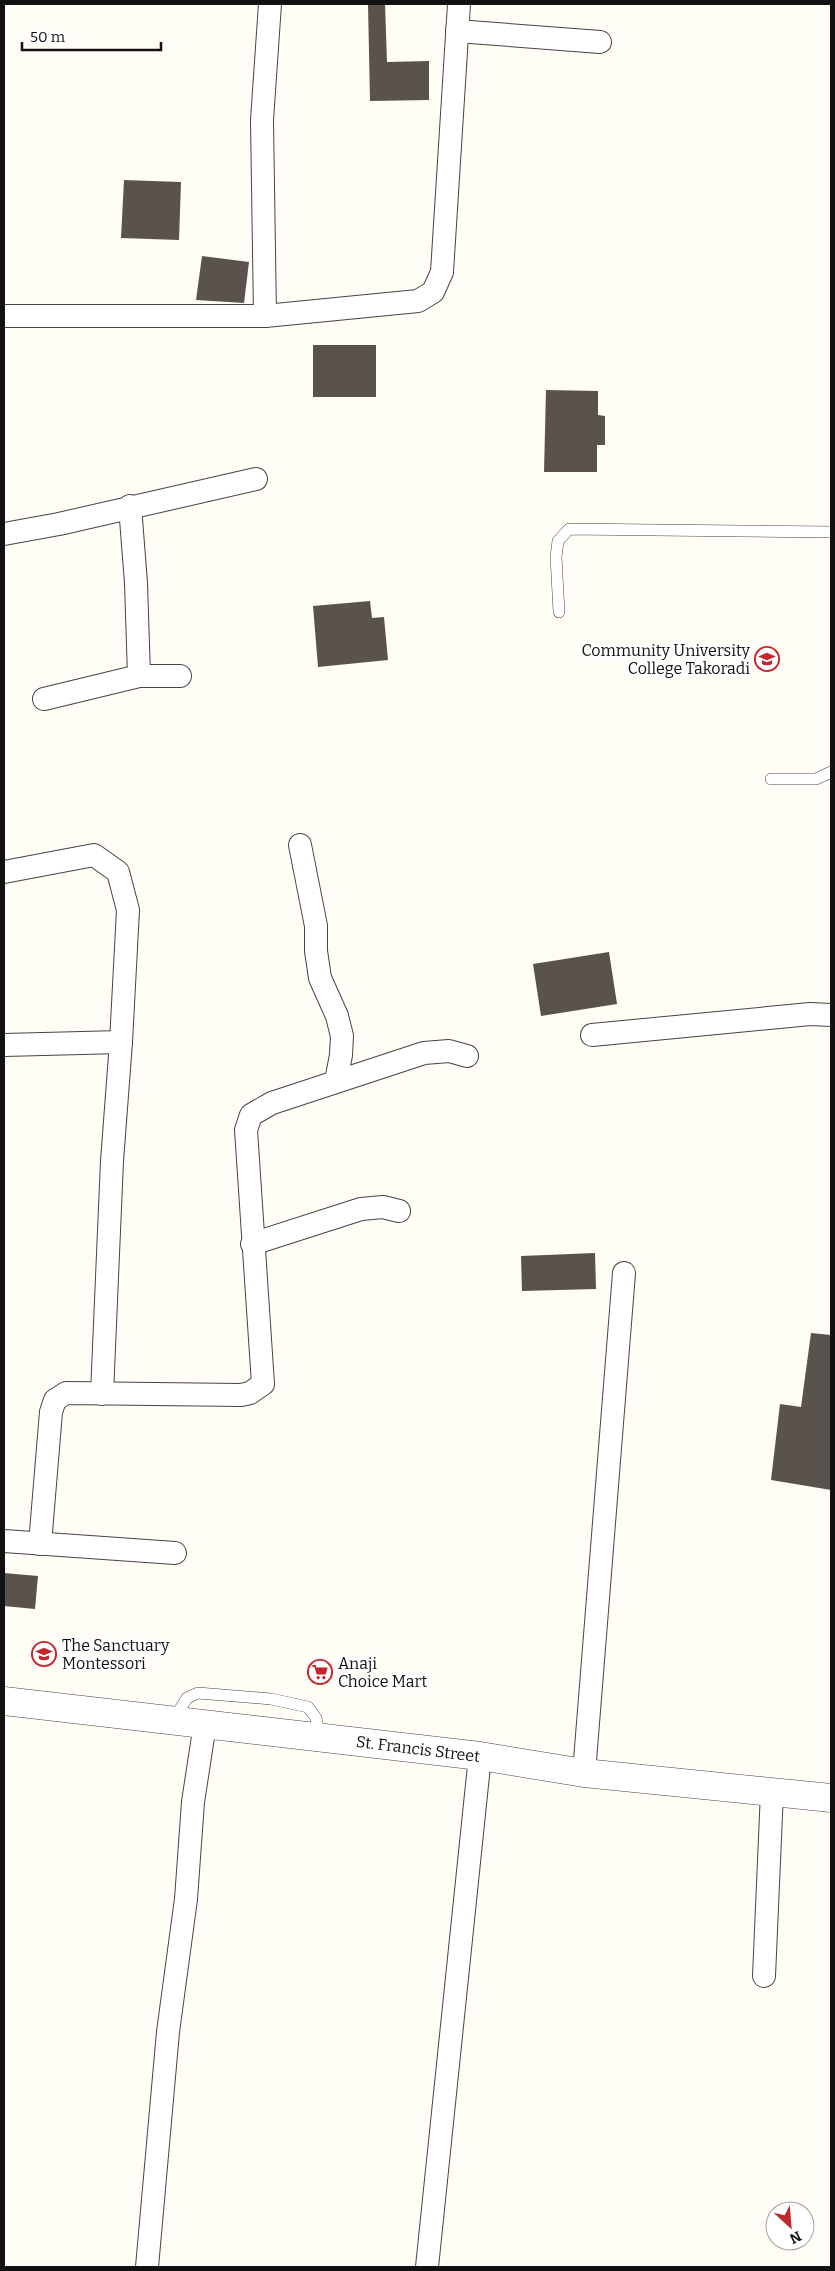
<svg xmlns="http://www.w3.org/2000/svg" width="835" height="2271" viewBox="0 0 835 2271" font-family="Bitter,serif">
<style>
.building{fill:#5a524d}
.lines{fill:none;stroke-linecap:round;stroke-linejoin:round}
.service-casing{stroke:#444;stroke-width:12}
.minor-casing{stroke:#444;stroke-width:24}
.tertiary-casing{stroke:#444;stroke-width:29}
.service{stroke:#fff;stroke-width:11}
.minor{stroke:#fff;stroke-width:22}
.tertiary{stroke:#fff;stroke-width:28}
.labels{text-anchor:middle;dominant-baseline:central;stroke-width:5;stroke-linejoin:round;paint-order:stroke}
.poi-label{font-size:16px;fill:#111;stroke:#fff;text-anchor:start}
.street-label{font-size:16px;fill:#111;stroke:#fff}
</style>
<rect width="100%" height="100%" fill="#fffdf5"/>
<g class="building">
<polygon points="368,4 385,4 387,62 429,61 429,100 370,101"/>
<polygon points="124,180 181,182 179,240 121,238"/>
<polygon points="202,256 249,262 244,303 196,300"/>
<rect x="313" y="345" width="63" height="52"/>
<polygon points="546,390 598,391 598,415 605,416 605,445 597,445 597,472 544,472"/>
<polygon points="370,601 372,618 384,617 388,660 318,667 313,606"/>
<polygon points="609,952 617,1004 541,1016 533,964"/>
<polygon points="595,1253 596,1289 522,1291 521,1256"/>
<polygon points="811,1333 831,1335 831,1490 771,1480 780,1404 801,1407"/>
<polygon points="4,1573 38,1576 35,1609 4,1606"/>
</g>
<g class="lines">
<defs>
<g id="service">
<polyline points="559,612 556,557 558,541 569,529 831,532"/>
<polyline points="771,779 816,779 831,772"/>
<polyline points="174,1719 187,1698 198,1693 271,1699 308,1707 316,1718 320,1737"/>
</g>
<g id="minor">
<polyline points="457,31 600,42"/>
<polyline points="4,316 265,316 418,301 433,292 442,272 459,4"/>
<polyline points="265,316 262,120 270,4"/>
<polyline points="4,534 59,524 256,479"/>
<polyline points="139,676 180,676"/>
<polyline points="44,699 139,676 136,583 130,506"/>
<polyline points="300,845 316,926 316,951 320,978 337,1016 342,1036 341,1055 336,1081"/>
<polyline points="4,872 94,855 118,872 128,910 121,1042 112,1161 102,1394"/>
<polyline points="592,1035 810,1014 831,1015"/>
<polyline points="4,1045 121,1042"/>
<polyline points="252,1244 361,1209 383,1207 399,1211"/>
<polyline points="4,1541 175,1553"/>
<polyline points="40,1544 51,1412 55,1400 66,1393 241,1395 250,1393 263,1384 246,1130 251,1115 272,1103 424,1053 449,1051 467,1056"/>
<polyline points="584,1773 624,1273"/>
<polyline points="764,1976 772,1792"/>
<polyline points="147,2267 168,2032 186,1899 193,1802 205,1724"/>
<polyline points="427,2267 480,1756"/>
</g>
<polyline id="tertiary" points="4,1701 480,1756 584,1773 831,1798"/>
</defs>
<use href="#service" class="service-casing"/>
<use href="#minor" class="minor-casing"/>
<use href="#tertiary" class="tertiary-casing"/>
<use href="#service" class="service"/>
<use href="#minor" class="minor"/>
<use href="#tertiary" class="tertiary"/>
</g>
<defs>
<symbol id="university-ring" viewBox="-11 -11 22 22"><circle r="9.5" fill="#fff" stroke="#c4262e" stroke-width="1.5"/><path d="M0-5L7-2L0 1L-7-2ZM-4 1L0 2.5L4 1V4Q0 6-4 4Z" fill="#c4262e"/></symbol>
<symbol id="school-ring" viewBox="-11 -11 22 22"><circle r="9.5" fill="#fff" stroke="#c4262e" stroke-width="1.5"/><path d="M0-5L7-2L0 1L-7-2ZM-4 1L0 2.5L4 1V4Q0 6-4 4Z" fill="#c4262e"/></symbol>
<symbol id="supermarket-ring" viewBox="-11 -11 22 22"><circle r="9.5" fill="#fff" stroke="#c4262e" stroke-width="1.5"/><path d="M-6-5.5h2.5l.6 2H6L4.5 2H-2.5L-4.4-4H-6ZM-1.5 3.2a1.3 1.3 0 1 0 .1 0ZM3 3.2a1.3 1.3 0 1 0 .1 0Z" fill="#c4262e"/></symbol>
</defs>
<g fill-rule="evenodd">
<use href="#university-ring" x="753" y="645" width="28" height="28"/>
<use href="#school-ring" x="30" y="1640" width="28" height="28"/>
<use href="#supermarket-ring" x="306" y="1658" width="28" height="28"/>
</g>
<g class="labels">
<g class="poi-label">
<text x="750" y="650" text-anchor="end">Community University<tspan x="750" dy="18">College Takoradi</tspan></text>
<text x="62" y="1645">The Sanctuary<tspan x="62" dy="18">Montessori</tspan></text>
<text x="338" y="1663">Anaji<tspan x="338" dy="18">Choice Mart</tspan></text>
</g>
<g class="street-label">
<text transform="translate(418 1749) rotate(7)">St. Francis Street</text>
</g>
</g>
<rect width="835" height="2271" fill="none" stroke="#111111" stroke-width="10"/>
<g transform="translate(790 2226) rotate(154)"><circle r="24" fill="#ffffff" stroke="#a0a0a0"/>
<path d="M0-4L9 19L0 12L-9 19Z" fill="#c4262e"/>
<text y="-8" font-size="14" font-weight="bold" text-anchor="middle" fill="#111111">N</text>
</g>
<path d="M22 42v8h139v-8" fill="none" stroke="#111111" stroke-width="2.5"/>
<text x="30" y="42" font-size="15" fill="#111111" stroke="#ffffff" stroke-width="4" paint-order="stroke">50 m</text>
</svg>
